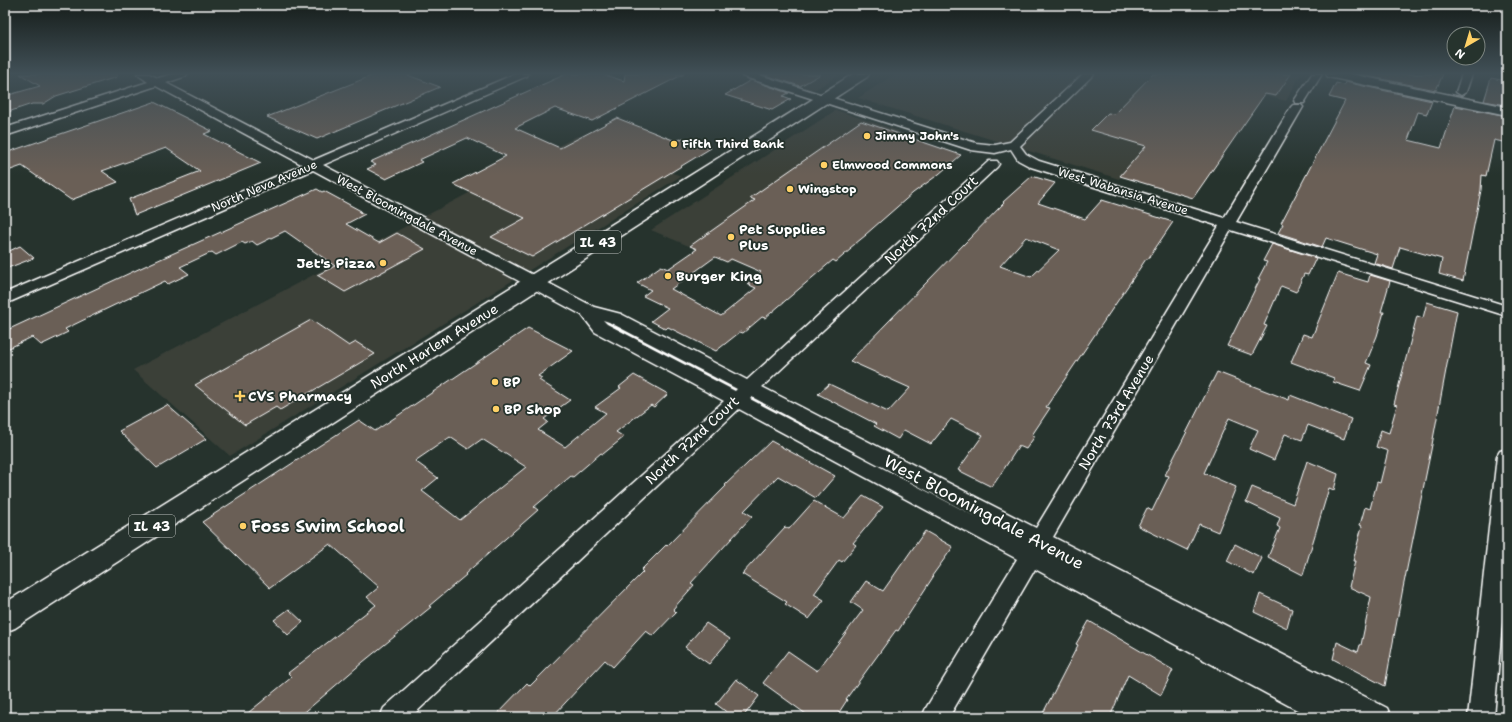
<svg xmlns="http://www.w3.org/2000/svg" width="1512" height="722" viewBox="0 0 1512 722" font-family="'Shantell Sans',sans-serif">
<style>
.built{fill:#3a4039}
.building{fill:#6a5e56;stroke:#fff;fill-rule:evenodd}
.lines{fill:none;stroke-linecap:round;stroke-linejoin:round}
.street-casing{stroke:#fff;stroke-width:3}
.primary-casing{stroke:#fff;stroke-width:3}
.street{fill:#26332d;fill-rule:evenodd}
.primary{fill:#26332d;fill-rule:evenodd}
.poi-dot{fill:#ffd166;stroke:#26332d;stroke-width:1.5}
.labels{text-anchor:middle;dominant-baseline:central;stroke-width:3.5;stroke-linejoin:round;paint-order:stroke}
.far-poi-label{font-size:12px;font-weight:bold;fill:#fff;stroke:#26332d;text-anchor:start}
.far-street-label{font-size:12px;fill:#fff;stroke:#26332d}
.shield{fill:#26332d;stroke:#bec2c0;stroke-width:1}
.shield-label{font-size:13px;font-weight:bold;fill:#fff}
.street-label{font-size:14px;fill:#fff;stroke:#26332d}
.poi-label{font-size:14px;font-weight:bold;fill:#fff;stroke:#26332d;text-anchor:start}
.near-street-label{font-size:17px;fill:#fff;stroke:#26332d}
.near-poi-label{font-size:17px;font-weight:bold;fill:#fff;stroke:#26332d;text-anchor:start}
</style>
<rect width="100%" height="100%" fill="#26332d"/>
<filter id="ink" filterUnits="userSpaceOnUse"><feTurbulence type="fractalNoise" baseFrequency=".025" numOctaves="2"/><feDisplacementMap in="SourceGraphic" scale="8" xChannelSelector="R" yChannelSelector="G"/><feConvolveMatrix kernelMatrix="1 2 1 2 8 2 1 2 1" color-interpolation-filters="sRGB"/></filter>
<g filter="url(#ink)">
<g class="built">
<polygon points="759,74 840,74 816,89 808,89"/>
<polygon points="895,74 1301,74 1286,101 1231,88 1161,129 1119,179 858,98"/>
<polygon points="836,110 900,131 729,263 651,230"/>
<polygon points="577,136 681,176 230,456 133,370"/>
</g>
<g class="building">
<polygon points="20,74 117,74 117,77 56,96 43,104 32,104 5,113 5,96 40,86"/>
<polygon points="376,74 405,74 440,87 317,139 267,117"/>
<polygon points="566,74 602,74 624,81 625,74 684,74 592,121 555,108 515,128 560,148 617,118 673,140 679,140 683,138 711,148 532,257 491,237 525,218 453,184 506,156 467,138 419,160 422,162 386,179 367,169 376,165 370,162"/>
<polygon points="762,74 821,74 800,86"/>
<polygon points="1153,74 1291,74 1276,96 1265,94 1193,198 1120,176 1146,146 1091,130 1108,113 1114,114"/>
<polygon points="1357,74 1443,74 1436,90"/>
<polygon points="1491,78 1507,81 1507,105 1484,101"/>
<polygon points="751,80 789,93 783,96 791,99 772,110 725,95"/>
<polygon points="1345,82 1432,101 1427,114 1418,112 1408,140 1441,148 1455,106 1507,116 1507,143 1494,140 1486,176 1482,175 1481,190 1463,281 1439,274 1442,259 1400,247 1393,269 1374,263 1377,254 1326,238 1322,247 1278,233 1283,224 1281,223 1345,101 1329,97 1336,83 1344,85"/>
<polygon points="154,102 212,131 204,134 261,163 135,215 129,199 200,171 166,148 102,171 118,182 71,200 22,166 5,172 5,153"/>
<path d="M861,121L961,155L939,174L913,193L865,235H866L850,248L851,249L836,262L833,260L765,318L762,317L743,333L740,332L716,351L668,327L666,329L651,321L668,308L643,296L651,290L637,283L661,266L668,269L697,249L690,246L755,200L750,198ZM715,257L727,262L731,259L761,272L747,284L756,288L721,316L671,289Z"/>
<path d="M1032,176L1055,183L1038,203L1085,219L1102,200L1173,222L1148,259H1146L1046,407L1050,408L1032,435L1035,436L1026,449L1019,446L992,487L958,470L983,435L951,419L931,444L904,430L898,439L874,426L876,424L818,394L829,384L888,412L910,388L850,361L1004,203L1003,202ZM1026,237L1059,250L1031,277L1000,266Z"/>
<polygon points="317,189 322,192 324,191 361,211 359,212 365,214 346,224 379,243 397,233 425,249 345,292 317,275 335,266 285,231 257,245 252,241 245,244 242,242 216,255 212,252 180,267 189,274 168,284 165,281 100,312 65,329 68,332 41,345 32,337 5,350 5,331 145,266"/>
<polygon points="1272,244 1316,258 1308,275 1304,274 1296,292 1281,286 1264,325 1267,326 1252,355 1227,346 1260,279 1258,279 1267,262 1263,261"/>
<polygon points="20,246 34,258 5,269 5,253"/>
<polygon points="1338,273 1368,282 1370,275 1390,281 1381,312 1384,312 1377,336 1366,363 1371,365 1360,391 1333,382 1334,378 1291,362 1303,334 1312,337"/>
<polygon points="1427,302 1457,311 1431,450 1403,588 1385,686 1333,659 1337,642 1358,652 1360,645 1361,645 1371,597 1349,587 1355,561 1353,561 1362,526 1360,525 1365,507 1370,509 1377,482 1380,483 1388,451 1376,447 1381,430 1389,433 1397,405 1394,404 1417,316 1423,318"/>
<polygon points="311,320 349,346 356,342 375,354 280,410 276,407 245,425 195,385"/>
<path d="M528,328L573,351L538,376L542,378L539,380L570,400L544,419L548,422L538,430L565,447L606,413L595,407L621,388L619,387L634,375L668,394L654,407L651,405L616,432L624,437L603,454L601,453L573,477L571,476L534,507L538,510L465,574L466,575L429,606L431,607L363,662L299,717H243L292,677L288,673L376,605L367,597L379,587L330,544L270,588L202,522L359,420L375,431ZM450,437L468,449L482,439L526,467L460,520L422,491L438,478L415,461Z"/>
<polygon points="1217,372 1289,400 1290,395 1351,419 1344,439 1308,425 1302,440 1285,434 1274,460 1249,449 1258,430 1229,418 1204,473 1236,487 1218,532 1199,524 1187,550 1138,526 1147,508 1152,511 1169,476 1165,475"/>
<polygon points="167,405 206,439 157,468 119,431"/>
<polygon points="771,441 835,476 816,498 778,476 744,511 752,516 691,583 694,585 673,609 676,612 653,636 646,631 613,667 605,660 552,717 494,717 527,683 530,686 643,572 641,570 666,545 667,546 726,486 725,485"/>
<polygon points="1307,461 1338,474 1334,490 1329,488 1303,575 1268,557 1280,528 1277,526 1280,518 1246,502 1252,487 1293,504"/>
<polygon points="863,496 883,507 853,543 856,545 842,562 839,560 814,594 824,600 809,619 785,604 787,602 742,574 785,527 789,529 814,501 844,518"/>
<polygon points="925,531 953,547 932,576 933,577 898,631 896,630 846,699 847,700 836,717 810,717 763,683 788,651 817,671 863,610 851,602 866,581 883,591"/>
<polygon points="1235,544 1262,558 1254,575 1227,561"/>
<polygon points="1260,594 1292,609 1287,628 1254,612"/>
<polygon points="289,609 303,622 288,635 274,620"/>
<polygon points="1089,621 1173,670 1161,695 1128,675 1110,717 1041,717 1078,645 1076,644"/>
<polygon points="706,623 730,639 709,664 685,647"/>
<polygon points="736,679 759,696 743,717 733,717 716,704"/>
</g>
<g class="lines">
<defs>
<g id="street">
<path d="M137,74H149L158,78L173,74H187L186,76L166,83L314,160L515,74H528L527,76L323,165L594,307L621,314L747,380L989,161H997L999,164L997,167L762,387L1036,528L1219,226L1031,167L1018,160L1011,149L995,153L971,150L742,76L741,74H756L976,143L995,145L1010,142L1083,74H1094L1020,146L1026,154L1039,161L1224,218L1291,107L1293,105H1301L1303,107L1236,222L1507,306V316L1231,230L1053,537L1387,708L1391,717H1353L1346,713L1348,717H1310L1035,569L949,717H922L926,708L1017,559L739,409L411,717H380L384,708L724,401L595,332L582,315L313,170L5,304V293L303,165L156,86L5,136V128L148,82ZM603,320L609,322L737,389L735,391L607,324ZM752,397L980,519L750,399Z"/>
<polygon points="1312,74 1322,74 1304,103 1296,103 1294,101"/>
<polygon points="1462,74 1472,74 1466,92 1461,95 1456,92"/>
<polygon points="1507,449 1507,564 1494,717 1468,717 1497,456 1500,451"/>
</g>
<g id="primary">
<polygon points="853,74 869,74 867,77 15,628 5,632 5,603"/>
<polygon points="1326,74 1351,74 1507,107 1507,115 1333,78 1328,77"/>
</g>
</defs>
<use href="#street" class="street-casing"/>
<use href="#primary" class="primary-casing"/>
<use href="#street" class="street"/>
<use href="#primary" class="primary"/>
</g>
</g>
<linearGradient id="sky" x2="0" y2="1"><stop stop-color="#151c19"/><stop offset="0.42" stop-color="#415057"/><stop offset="1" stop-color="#415057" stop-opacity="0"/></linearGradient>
<rect width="1512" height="175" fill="url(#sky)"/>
<g class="poi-dot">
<circle cx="867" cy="136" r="4"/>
<circle cx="674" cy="144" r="4"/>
<circle cx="824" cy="165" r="4"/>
<circle cx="790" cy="189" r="4"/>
<circle cx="731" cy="237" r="4"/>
<circle cx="383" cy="263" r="4"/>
<circle cx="668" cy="276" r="4"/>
<circle cx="495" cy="382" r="4"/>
<path d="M238 390h4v4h4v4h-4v4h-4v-4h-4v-4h4z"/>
<circle cx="496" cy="409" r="4"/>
<circle cx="243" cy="526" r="4"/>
</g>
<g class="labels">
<g class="far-poi-label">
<text x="875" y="136">Jimmy John's</text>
<text x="682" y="144">Fifth Third Bank</text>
<text x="832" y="165">Elmwood Commons</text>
<text x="798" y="189">Wingstop</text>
</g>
<g class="far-street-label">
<text transform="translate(264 186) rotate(-23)">North Neva Avenue</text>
<text transform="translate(1123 191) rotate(17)">West Wabansia Avenue</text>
<text transform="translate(407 215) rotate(28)">West Bloomingdale Avenue</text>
</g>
<g class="shield">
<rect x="575" y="231" width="46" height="22" rx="3"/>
<rect x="129" y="515" width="46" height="22" rx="3"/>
</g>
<g class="shield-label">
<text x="598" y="242">IL 43</text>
<text x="152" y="526">IL 43</text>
</g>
<g class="street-label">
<text transform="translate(931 220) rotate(-43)">North 72nd Court</text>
<text transform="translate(434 346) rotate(-32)">North Harlem Avenue</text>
<text transform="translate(1116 412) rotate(-59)">North 73rd Avenue</text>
<text transform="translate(692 440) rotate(-43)">North 72nd Court</text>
</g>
<g class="poi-label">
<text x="739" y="229">Pet Supplies<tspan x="739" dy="16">Plus</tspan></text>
<text x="375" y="263" text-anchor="end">Jet's Pizza</text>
<text x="676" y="276">Burger King</text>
<text x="503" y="382">BP</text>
<text x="248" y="396">CVS Pharmacy</text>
<text x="504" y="409">BP Shop</text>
</g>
<g class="near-street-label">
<text transform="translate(984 512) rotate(28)">West Bloomingdale Avenue</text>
</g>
<g class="near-poi-label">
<text x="251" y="526">Foss Swim School</text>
</g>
</g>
<rect width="1512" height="722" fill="none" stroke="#26332d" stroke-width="20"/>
<rect x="10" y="10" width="1492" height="702" fill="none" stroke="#fff" stroke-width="1.5" filter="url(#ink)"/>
<g transform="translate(1466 46) rotate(218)"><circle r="19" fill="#26332d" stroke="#7d8581"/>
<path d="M0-3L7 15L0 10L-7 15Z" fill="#ffd166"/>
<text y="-6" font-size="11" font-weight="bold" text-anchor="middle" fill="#ffffff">N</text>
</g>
</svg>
